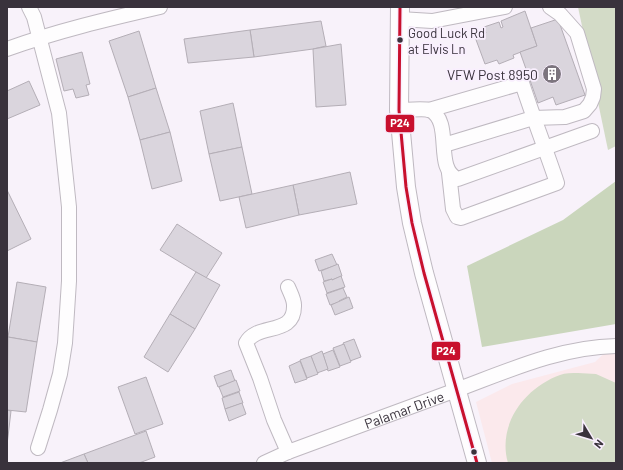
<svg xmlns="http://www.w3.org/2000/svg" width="623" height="470" viewBox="0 0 623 470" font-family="Barlow,sans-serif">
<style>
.education{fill:#fbe9ec}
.green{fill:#d3dbc7}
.forest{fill:#cad6bc}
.building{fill:#dad5dd;stroke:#b4aeb6}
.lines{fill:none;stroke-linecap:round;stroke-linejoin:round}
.minor-casing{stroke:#bfb9c1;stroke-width:16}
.major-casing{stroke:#bfb9c1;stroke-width:20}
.minor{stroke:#fefdfe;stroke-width:14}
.major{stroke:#fefdfe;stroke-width:18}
.bus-1-casing{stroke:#f9effe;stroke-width:6}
.bus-1{stroke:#c8102e;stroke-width:3}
.bus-dot{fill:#39323c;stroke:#f9effe;stroke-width:1.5}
.labels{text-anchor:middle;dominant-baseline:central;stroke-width:3.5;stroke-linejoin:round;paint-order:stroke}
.bus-label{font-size:13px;fill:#39323c;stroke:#f9effe;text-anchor:start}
.poi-label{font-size:14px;fill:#39323c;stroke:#f9effe;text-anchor:end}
.street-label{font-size:14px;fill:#39323c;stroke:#f9effe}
.line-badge{stroke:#f9effe;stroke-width:1.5}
.badge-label{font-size:11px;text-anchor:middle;font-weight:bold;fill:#fff}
</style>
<rect width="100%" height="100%" fill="#f8f2fa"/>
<polygon class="education" points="616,342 616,463 492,463 476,402 512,384 595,362"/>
<g class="green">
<polygon points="578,7 616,7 616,146 608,150"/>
<path d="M578,373L596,374L616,383V463H508C497,425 524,388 560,375C565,373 572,373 578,373Z"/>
</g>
<polygon class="forest" points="616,181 616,324 482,347 467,266 563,220"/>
<g class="building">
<polygon points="525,11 537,46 513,55 514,58 499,64 497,60 485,64 475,37 486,33 484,27 499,22 501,28 503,27 501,21"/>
<polygon points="558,19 585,95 556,105 553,97 538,103 520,52 537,46 531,28"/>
<polygon points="321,21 326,46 313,49 254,57 250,30"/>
<polygon points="250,30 254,57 188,63 184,39"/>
<polygon points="139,31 156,88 128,97 109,41"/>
<polygon points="341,44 346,105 316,107 313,49"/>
<polygon points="82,52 90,84 86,85 89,95 76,98 73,89 64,91 56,59"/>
<polygon points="29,81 40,105 7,119 7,91"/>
<polygon points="156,88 170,132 140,140 128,97"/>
<polygon points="233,103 242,147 209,154 200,111"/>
<polygon points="170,132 182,181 152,189 140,140"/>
<polygon points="242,147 252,194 220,201 209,154"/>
<polygon points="350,172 357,204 299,215 293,185"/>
<polygon points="293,185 299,215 246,228 239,197"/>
<polygon points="7,190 31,239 7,251"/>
<polygon points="177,224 222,253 206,278 160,250"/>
<polygon points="332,254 337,265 319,271 315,260"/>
<polygon points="338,264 342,276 332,280 332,279 324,281 321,271"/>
<polygon points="196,272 220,285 195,329 170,314"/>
<polygon points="341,276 345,287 327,293 323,282 332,279 332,280"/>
<polygon points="17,282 46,287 37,342 8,337"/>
<polygon points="343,288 347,297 339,301 340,302 330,305 326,294"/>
<polygon points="349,297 353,308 335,315 331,305"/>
<polygon points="170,314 195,329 168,372 144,357"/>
<polygon points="8,337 37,342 26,412 7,410"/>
<polygon points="354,339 361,357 350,361 343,343"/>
<polygon points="344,344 351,362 340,366 333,348"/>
<polygon points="333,350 340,367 328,371 323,354"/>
<polygon points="322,351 328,369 317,373 311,356"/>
<polygon points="311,356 318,374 307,378 300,360"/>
<polygon points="300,361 307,379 295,383 289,366"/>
<polygon points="231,370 235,381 218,387 214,376"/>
<polygon points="146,377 163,424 135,434 118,387"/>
<polygon points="236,380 240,391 223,397 219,387"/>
<polygon points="239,392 243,403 225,409 222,398"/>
<polygon points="242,403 246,414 229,421 225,409"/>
<polygon points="7,410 11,411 7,445"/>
<polygon points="146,431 155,457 139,463 88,463 84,454"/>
<polygon points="84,454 88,463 60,463"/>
</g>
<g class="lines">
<defs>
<g id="minor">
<polyline points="29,7 34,17 59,113 69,207 69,281 65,343 60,374 50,410 38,448"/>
<polyline points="400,19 432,21 505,7"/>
<path d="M7,49C57,31 108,19 160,7"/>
<path d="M399,110C406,110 424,108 430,110C454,122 433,169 458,179L592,131"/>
<path d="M429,110L522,83C533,117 546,150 557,183L461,218L457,217L453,209L449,173"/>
<polyline points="444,145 533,118 565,117 584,111 590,104 593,97 594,89 577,33 560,14 550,7"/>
<path d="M288,452L274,420L260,378L246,343C257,322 295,337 294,305C294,299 290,292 288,287"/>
<path id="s1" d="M264,463L288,452C345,431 402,410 459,389C510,370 561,347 616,346"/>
</g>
<polyline id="major" points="400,7 399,110 406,187 412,223 424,273 477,463"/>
</defs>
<use href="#minor" class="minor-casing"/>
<use href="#major" class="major-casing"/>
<use href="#minor" class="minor"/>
<use href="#major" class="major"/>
<defs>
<polyline id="bus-1" points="400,7 399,110 406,187 412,223 424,273 477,463"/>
</defs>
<use href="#bus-1" class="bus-1-casing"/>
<use href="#bus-1" class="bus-1"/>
</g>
<defs>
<symbol id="building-disc" viewBox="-11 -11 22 22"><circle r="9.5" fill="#7c757e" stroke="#f9effe"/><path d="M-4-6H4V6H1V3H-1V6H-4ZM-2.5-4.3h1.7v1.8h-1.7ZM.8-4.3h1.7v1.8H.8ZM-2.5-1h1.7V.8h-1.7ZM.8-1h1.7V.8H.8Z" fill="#fff"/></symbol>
</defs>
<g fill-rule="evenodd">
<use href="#building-disc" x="541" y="63" width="22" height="22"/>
</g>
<g class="bus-dot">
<circle cx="400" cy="40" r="3.5"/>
<circle cx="474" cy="452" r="3.5"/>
</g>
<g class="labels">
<g class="bus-label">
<text x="408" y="33">Good Luck Rd<tspan x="408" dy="16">at Elvis Ln</tspan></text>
</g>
<g class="poi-label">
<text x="538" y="74">VFW Post 8950</text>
</g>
<g class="street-label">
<text stroke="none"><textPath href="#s1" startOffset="150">Palamar Drive</textPath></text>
</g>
</g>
<g class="line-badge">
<rect x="385" y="114" width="30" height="19" rx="4" fill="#c8102e"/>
<rect x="431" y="341" width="30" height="20" rx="4" fill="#c8102e"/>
</g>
<g class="badge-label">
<text x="400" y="127">P24</text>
<text x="446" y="355">P24</text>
</g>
<rect width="623" height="470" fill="none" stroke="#39323c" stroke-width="16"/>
<g transform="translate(591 438) rotate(128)" stroke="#f9effe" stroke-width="3" paint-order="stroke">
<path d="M0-3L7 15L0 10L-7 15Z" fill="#39323c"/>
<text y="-6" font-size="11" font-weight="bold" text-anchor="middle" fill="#39323c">N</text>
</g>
</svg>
